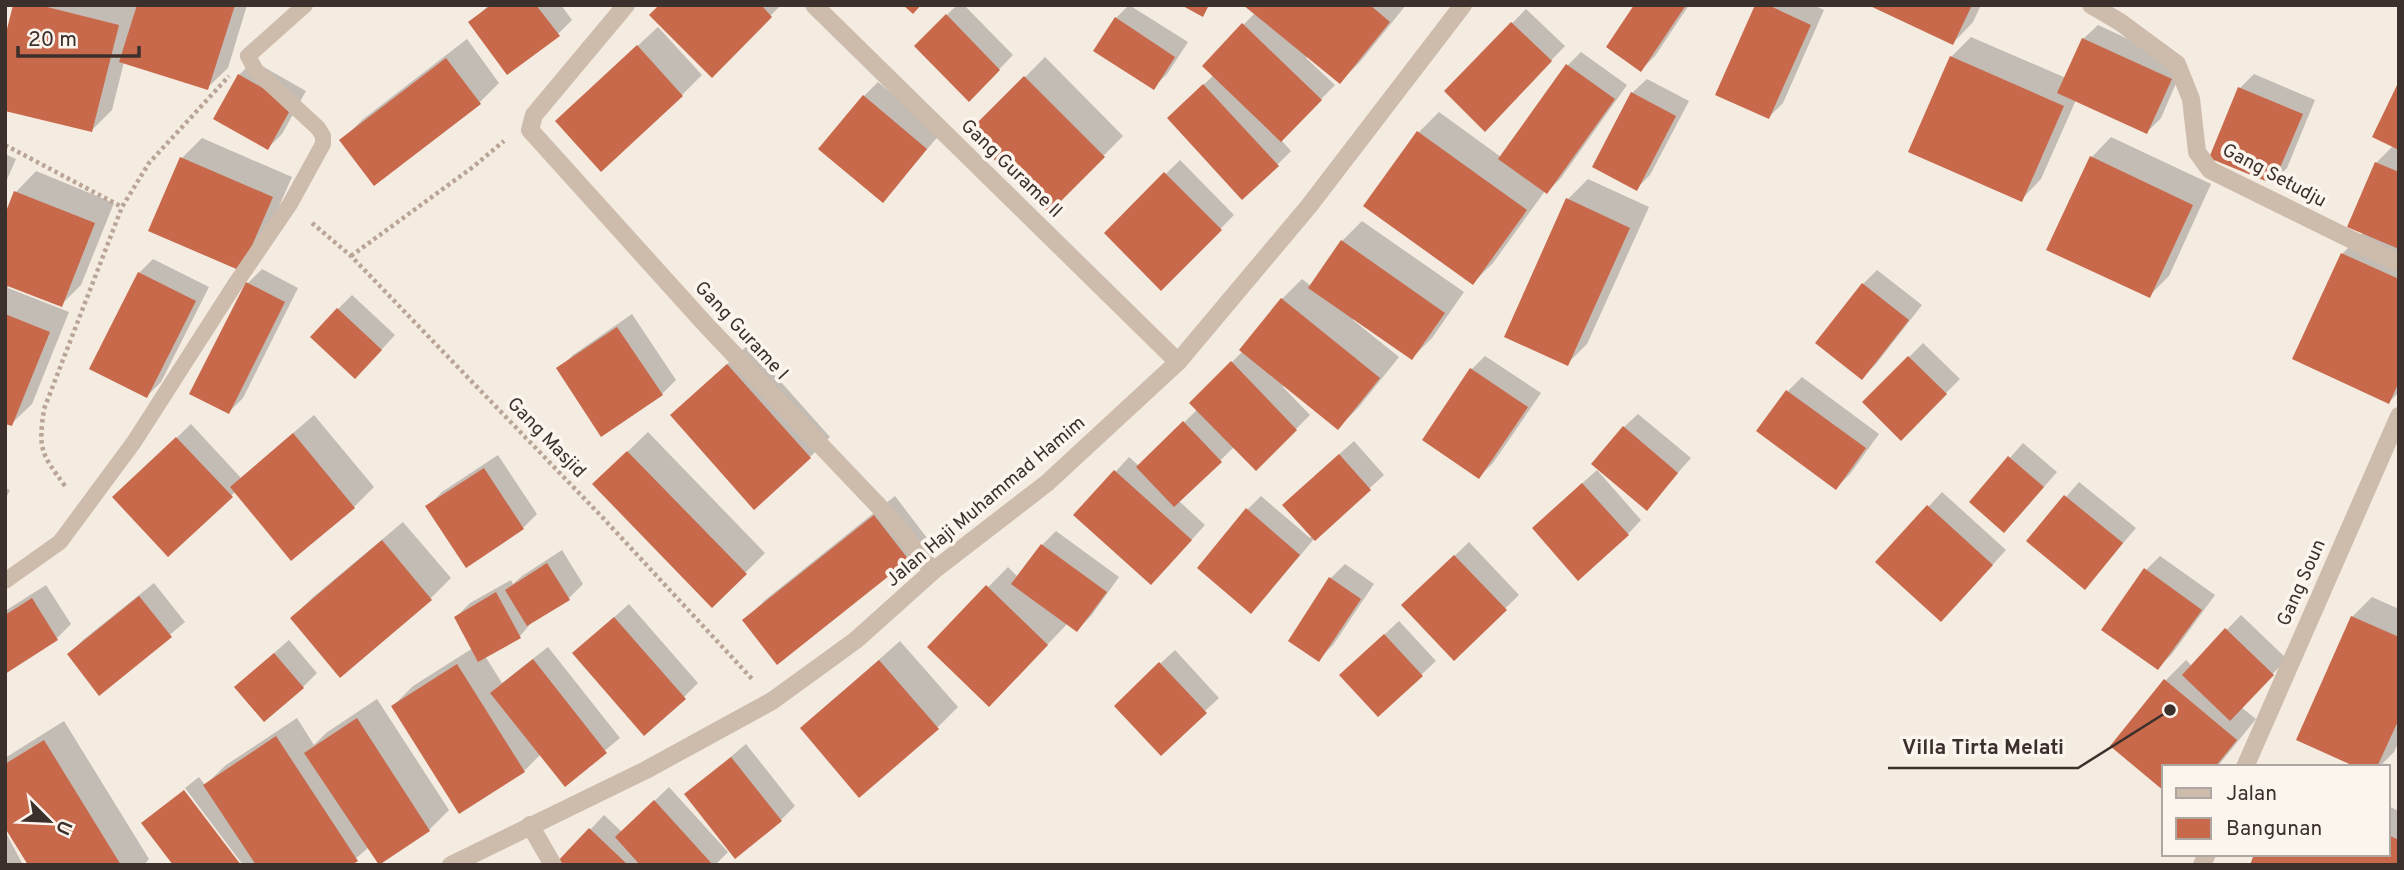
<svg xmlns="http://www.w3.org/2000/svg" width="2404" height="870" viewBox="0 0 2404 870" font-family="Overpass,sans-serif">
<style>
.shadow{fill:#0003}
.building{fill:#c8694b}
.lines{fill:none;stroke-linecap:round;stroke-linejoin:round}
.path{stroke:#b9a596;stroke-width:4.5;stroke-dasharray:3.5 3.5;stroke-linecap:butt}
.service{stroke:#cdbbac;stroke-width:16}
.minor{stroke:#cdbbac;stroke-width:18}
.labels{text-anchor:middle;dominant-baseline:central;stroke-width:7;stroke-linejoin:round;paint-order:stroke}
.street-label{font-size:19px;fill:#3b302b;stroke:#fbf5ee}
.leader{fill:none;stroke:#3b302b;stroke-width:2.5}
.callout-dot{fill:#3b302b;stroke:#fbf5ee;stroke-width:2.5}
.callout-label{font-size:21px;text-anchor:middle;font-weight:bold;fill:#3b302b;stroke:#fbf5ee;stroke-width:7;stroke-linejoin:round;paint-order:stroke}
</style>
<rect width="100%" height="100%" fill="#f4ebe1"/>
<g class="shadow">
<polygon points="15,5 247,5 228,68 207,88 124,62 112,110 92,130"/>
<polygon points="489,5 561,5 572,20 558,34 470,23"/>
<polygon points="661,5 781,5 712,75"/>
<polygon points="957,5 964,5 1013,55 969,100 916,46"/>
<polygon points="1129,5 1188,42 1167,74 1153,88 1116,18"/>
<polygon points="1247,5 1406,5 1360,62 1340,82 1308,56 1306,58 1335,85 1281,140 1291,151 1277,165 1183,104 1214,75 1204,65 1255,13"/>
<polygon points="1636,5 1689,5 1655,56 1641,70"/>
<polygon points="1757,5 1813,5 1824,10 1783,103 1769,117"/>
<polygon points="1872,5 1981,5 1973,22 1953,43"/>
<polygon points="1526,9 1565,46 1499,115 1446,91"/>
<polygon points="2098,25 2184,65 2161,118 2147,132 2076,100 2041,179 2021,200 1951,57 1971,37 2066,78 2083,39"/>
<polygon points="658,27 702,75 682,95 578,101"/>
<polygon points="467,39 499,83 479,103 342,140 362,120"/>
<polygon points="1581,52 1627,85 1561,178 1547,192 1545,191 1493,263 1473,283 1366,206 1419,132 1439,112 1501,157 1567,66"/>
<polygon points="1045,57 1123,136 1049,211 970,133"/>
<polygon points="253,61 306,91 282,134 268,148 239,75"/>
<polygon points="2254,74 2315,100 2287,168 2272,182 2240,88"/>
<polygon points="1647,79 1689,101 1650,175 1636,189 1632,93"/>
<polygon points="878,82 940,134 883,201 864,96"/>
<polygon points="2399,85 2399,392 2389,402 2342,254 2364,232 2376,163 2394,145"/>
<polygon points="2111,137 2211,184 2169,276 2149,296 2091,158"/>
<polygon points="202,138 292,177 260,249 240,269 182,158"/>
<polygon points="5,154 16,159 5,184"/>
<polygon points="1180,160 1234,215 1161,289 1106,233"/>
<polygon points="36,171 114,203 81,285 61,305 9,284 8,288 69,312 32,404 11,424 5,422 5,218 16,192"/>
<polygon points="1588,179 1649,207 1587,344 1567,364 1568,199"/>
<polygon points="1362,221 1464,292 1432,338 1412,358 1354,318 1353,320 1399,357 1358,408 1338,428 1284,385 1283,387 1310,415 1256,469 1234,447 1179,501 1205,525 1165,569 1076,515 1129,457 1139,466 1198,409 1191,403 1243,351 1282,299 1302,279 1311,286 1342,241"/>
<polygon points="153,259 209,287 161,382 147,396 139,273"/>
<polygon points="262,269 298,288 243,398 229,412 248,283"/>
<polygon points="1877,270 1922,305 1876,364 1862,378 1863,284"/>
<polygon points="352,295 395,335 369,363 338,309"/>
<polygon points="632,314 676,380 662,394 559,369 573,355"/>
<polygon points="1923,343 1960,379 1901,438 1865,402"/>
<polygon points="748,345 830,437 810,457 672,415"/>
<polygon points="1485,356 1541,393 1493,463 1479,477 1471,370"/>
<polygon points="1802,377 1879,434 1850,474 1836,488 1788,391"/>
<polygon points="1638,414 1691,458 1647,508 1624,427"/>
<polygon points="314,415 374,487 354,507 236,491 168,555 129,484 191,424 241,478"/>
<polygon points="648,432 765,553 712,606 594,484"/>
<polygon points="1354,441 1384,475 1314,539 1265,597 1247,510 1261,496 1310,538 1312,536 1298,491"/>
<polygon points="2023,443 2057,472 2018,517 1971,502"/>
<polygon points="498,455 537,514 523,528 467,566 428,506 442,492"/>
<polygon points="1597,470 1641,520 1628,534 1548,514"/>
<polygon points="2079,482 2136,528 2085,588 2028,541"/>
<polygon points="5,488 10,490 5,500"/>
<polygon points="1942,492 2006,550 1955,606 1878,562"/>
<polygon points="895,496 927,538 907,558 745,620 765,600"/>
<polygon points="403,522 451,578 431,598 340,675 292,618 312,598"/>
<polygon points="1056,531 1119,577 1091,616 1077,630 1068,623 1009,685 929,647 1008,567 1018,577 1042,545"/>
<polygon points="1469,542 1519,595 1454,658 1418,591"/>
<polygon points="562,550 583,584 569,598 533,621 520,636 485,656 502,683 548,647 620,738 565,784 541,754 524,771 460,812 393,706 413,686 473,648 456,617 470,603 511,580 513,584 522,576"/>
<polygon points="2160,556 2215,595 2172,654 2158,668 2146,570"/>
<polygon points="1345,564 1374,584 1333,645 1319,659 1331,578"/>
<polygon points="154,583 185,622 100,693 69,654 83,640"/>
<polygon points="46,585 71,624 57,638 5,672 5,611"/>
<polygon points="2372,597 2399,609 2399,741 2394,752 2379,767 2361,767 2352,617"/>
<polygon points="629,604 698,683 684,697 574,653"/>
<polygon points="2241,615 2287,659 2241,707 2256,719 2217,767 2164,767 2164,789 2112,745 2166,680 2186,660 2192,666"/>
<polygon points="1399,621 1436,661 1378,715 1356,661"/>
<polygon points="289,640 317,673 303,687 251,673"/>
<polygon points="900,641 958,707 938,727 802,728"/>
<polygon points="1175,650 1219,698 1205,711 1130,692"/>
<polygon points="377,699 449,810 429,830 368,848 348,865 243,865 185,788 199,777 205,785 226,765 297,718 314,745 326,733"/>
<polygon points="64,721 149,859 144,865 30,865 5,826 5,758"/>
<polygon points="746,744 795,806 781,820 686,795"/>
<polygon points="669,787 728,852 715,865 561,865 559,863 604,815 622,832"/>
<polygon points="2388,806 2399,811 2399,865 2388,854"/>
<polygon points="5,831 23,865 5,865"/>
</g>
<g class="building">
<polygon points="13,5 39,5 119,25 92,132 5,111 5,37"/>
<polygon points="137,5 235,5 208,90 119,62"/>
<polygon points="491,5 536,5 560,36 507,75 468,22"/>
<polygon points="659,5 761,5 772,17 712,78 649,15"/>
<polygon points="903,5 921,5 913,14"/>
<polygon points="1181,5 1209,5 1203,17"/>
<polygon points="1243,5 1370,5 1390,22 1340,84"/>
<polygon points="1634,5 1686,5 1641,72 1606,47"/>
<polygon points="1755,5 1768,5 1811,25 1769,119 1715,95"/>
<polygon points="1868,5 1972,5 1953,45"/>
<polygon points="946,14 1000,70 969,102 914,46"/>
<polygon points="1115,17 1175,57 1154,90 1093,51"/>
<polygon points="1511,22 1552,61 1485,132 1444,91"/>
<polygon points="1242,23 1322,100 1281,142 1202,66"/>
<polygon points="2082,38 2172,79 2147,134 2057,93"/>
<polygon points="637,45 683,96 601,172 555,121"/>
<polygon points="1950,56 2064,106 2022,202 1908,152"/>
<polygon points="446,58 481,104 374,186 339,140"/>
<polygon points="1566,64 1615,99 1547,194 1498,159"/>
<polygon points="238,74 293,105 268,150 213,119"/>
<polygon points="1024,76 1105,157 1049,213 967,133"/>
<polygon points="2399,81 2399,150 2372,137"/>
<polygon points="1203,84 1279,166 1242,200 1167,118"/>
<polygon points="2238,87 2303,114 2273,184 2209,158"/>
<polygon points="1631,92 1676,116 1637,191 1592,167"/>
<polygon points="863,95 927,149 883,203 818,149"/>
<polygon points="1417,131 1527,210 1473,285 1363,206"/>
<polygon points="2090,156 2193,205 2150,298 2046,250"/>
<polygon points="180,157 273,197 241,271 148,231"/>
<polygon points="2375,162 2399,172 2399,249 2347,227"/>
<polygon points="1164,172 1222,230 1161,291 1104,233"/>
<polygon points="14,191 95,223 62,307 5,285 5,214"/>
<polygon points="1566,198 1630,228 1568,366 1504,337"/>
<polygon points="1341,240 1445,313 1412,360 1308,288"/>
<polygon points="2341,253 2399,279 2399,382 2389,404 2292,359"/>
<polygon points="138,272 196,301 147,398 89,369"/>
<polygon points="246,282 285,302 229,414 189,394"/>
<polygon points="1862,283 1909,320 1862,380 1815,343"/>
<polygon points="1281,298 1380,378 1338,430 1239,350"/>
<polygon points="337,308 382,350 355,379 310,337"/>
<polygon points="5,314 50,332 12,426 5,424"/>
<polygon points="617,327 663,395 601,437 556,368"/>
<polygon points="1908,356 1947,394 1901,441 1862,402"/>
<polygon points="1231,361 1297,430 1256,471 1189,403"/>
<polygon points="727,364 811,458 754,510 670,415"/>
<polygon points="1470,368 1528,407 1479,479 1422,440"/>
<polygon points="1786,390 1866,448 1836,490 1756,431"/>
<polygon points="1183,421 1222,462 1174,507 1136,467"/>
<polygon points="1623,426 1678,473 1647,511 1591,464"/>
<polygon points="293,433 355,508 291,561 230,487"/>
<polygon points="176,437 233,497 168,557 112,497"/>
<polygon points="627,451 747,574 712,608 592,484"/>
<polygon points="1339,454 1371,490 1315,541 1282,505"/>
<polygon points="2008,456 2044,487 2004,533 1969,502"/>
<polygon points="484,468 524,529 466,568 425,506"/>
<polygon points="1114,470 1192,540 1151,585 1073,515"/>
<polygon points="1582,483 1629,535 1578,581 1532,528"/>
<polygon points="2064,495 2123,543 2085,590 2026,541"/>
<polygon points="1927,505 1993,565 1941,622 1875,562"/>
<polygon points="1246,508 1300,555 1251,614 1197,568"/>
<polygon points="874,515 909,560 777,665 742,620"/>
<polygon points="382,540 432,600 340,678 290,618"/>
<polygon points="1041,544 1107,592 1077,632 1011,584"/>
<polygon points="1454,555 1507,610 1454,661 1401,605"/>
<polygon points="547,563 570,600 527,626 505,590"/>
<polygon points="2144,568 2202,610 2158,670 2101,630"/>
<polygon points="1329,577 1361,599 1319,662 1288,641"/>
<polygon points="986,585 1048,645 989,707 927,647"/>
<polygon points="496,592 521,638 478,662 454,617"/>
<polygon points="139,596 172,637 99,696 67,654"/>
<polygon points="32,598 58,640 5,674 5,615"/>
<polygon points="2351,616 2399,637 2399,719 2377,767 2356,767 2296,740"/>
<polygon points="614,617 686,699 644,736 572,653"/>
<polygon points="2225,628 2274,675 2230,721 2182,675"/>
<polygon points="1384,634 1423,676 1378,717 1339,675"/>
<polygon points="274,653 304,688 264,722 234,687"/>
<polygon points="533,659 607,753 565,787 490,693"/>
<polygon points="879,660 939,729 859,798 800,728"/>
<polygon points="1159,662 1207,713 1161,756 1114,706"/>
<polygon points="457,664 525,772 459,814 391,706"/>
<polygon points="2164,679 2237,740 2215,767 2164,767 2164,791 2110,746"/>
<polygon points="357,718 430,831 379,865 304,753"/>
<polygon points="276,736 358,861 352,865 256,865 203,785"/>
<polygon points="44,740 121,865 28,865 5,828 5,764"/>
<polygon points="731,757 782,821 735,859 684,794"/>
<polygon points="184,790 241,865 173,865 141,823"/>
<polygon points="654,800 713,865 640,865 615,837"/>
<polygon points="589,828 628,865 558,865 556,863"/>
<polygon points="2388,835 2399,840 2399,865 2250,865 2254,854 2388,854"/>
</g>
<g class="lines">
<g class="path">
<polyline points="5,145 122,207"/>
<polyline points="312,223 351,256 604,519 753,680"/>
<polyline points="351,256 473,167 504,141"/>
<path d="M65,486C41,453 38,450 44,409L122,207L149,163L229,76"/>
</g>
<polyline class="service" points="5,581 60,542 134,442 234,286 290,204 323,144 323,136 318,128 256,71 248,56 305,5"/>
<g class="minor">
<polyline points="626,5 534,115 530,130 706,325 890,518 933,571"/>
<polyline points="814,5 1178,362"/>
<polyline points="2091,5 2120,22 2177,64 2191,99 2197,152 2210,170 2399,263"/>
<polyline points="2245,767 2399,416"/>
<polyline points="530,825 553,865"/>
<polyline points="451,865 646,770 772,701 856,640 933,571 1047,483 1178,362 1309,206 1463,5"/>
<polyline points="2202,865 2207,854"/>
</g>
</g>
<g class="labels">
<g class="street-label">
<text transform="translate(1011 169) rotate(44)">Gang Gurame II</text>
<text transform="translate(2274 176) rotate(28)">Gang Setudju</text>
<text transform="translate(741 331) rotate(47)">Gang Gurame I</text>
<text transform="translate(546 438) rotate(46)">Gang Masjid</text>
<text transform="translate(986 502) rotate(-40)">Jalan Haji Muhammad Hamim</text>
<text transform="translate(2302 583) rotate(-66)">Gang Soun</text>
</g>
</g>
<path class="leader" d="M2170 710L2078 768H1888"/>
<circle class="callout-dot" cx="2170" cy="710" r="7"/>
<g class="callout-label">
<text x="1983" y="754">Villa Tirta Melati</text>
</g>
<rect width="2404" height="870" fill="none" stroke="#3b302b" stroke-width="14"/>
<rect x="2162" y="765" width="228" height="91" fill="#fbf5ee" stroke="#aea6a0" stroke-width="2"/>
<rect x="2176" y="788" width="35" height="10" fill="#cdbbac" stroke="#aea6a0" stroke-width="2"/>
<text x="2226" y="800" font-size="21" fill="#3b302b">Jalan</text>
<rect x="2176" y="818" width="35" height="21" fill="#c8694b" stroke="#aea6a0" stroke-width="2"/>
<text x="2226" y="835" font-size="21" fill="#3b302b">Bangunan</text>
<g transform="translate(49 821) rotate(114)" stroke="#fbf5ee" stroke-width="5" paint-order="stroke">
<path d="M0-5L12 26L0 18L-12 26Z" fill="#3b302b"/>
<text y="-10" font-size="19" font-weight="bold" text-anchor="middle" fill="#3b302b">U</text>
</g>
<path d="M18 46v10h121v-10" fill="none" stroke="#3b302b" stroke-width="3.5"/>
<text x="28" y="46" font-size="21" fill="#3b302b" stroke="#fbf5ee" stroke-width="5" paint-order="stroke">20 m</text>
</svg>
